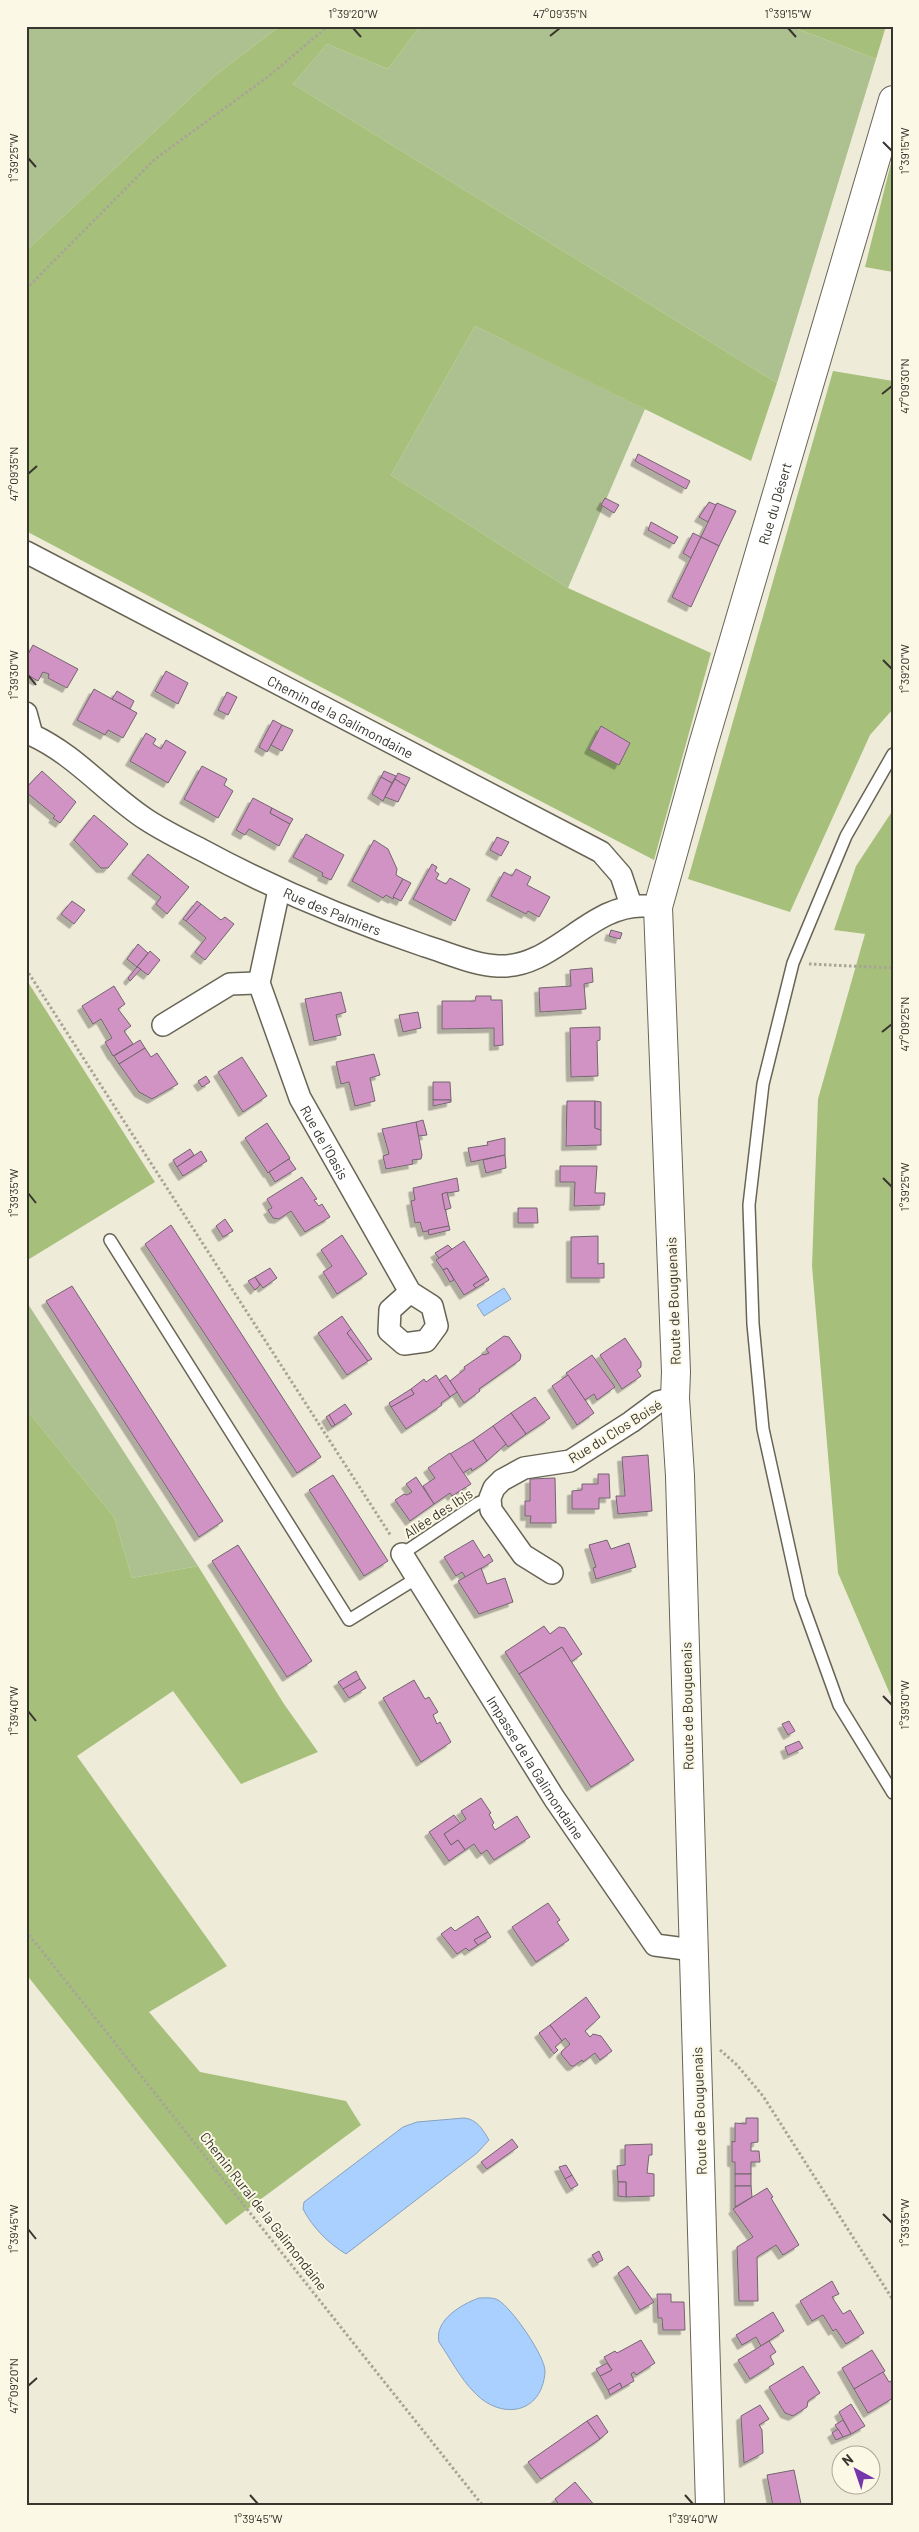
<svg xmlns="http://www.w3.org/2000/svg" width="919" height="2532" viewBox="0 0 919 2532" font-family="Barlow,sans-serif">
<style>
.green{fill:#acc18f}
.forest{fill:#a6c07b}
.water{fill:#a9d0ff;stroke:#87a2c0}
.building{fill:#d193c3;stroke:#73656f;filter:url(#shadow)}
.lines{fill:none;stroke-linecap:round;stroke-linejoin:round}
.service-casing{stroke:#696556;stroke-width:14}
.minor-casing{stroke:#696556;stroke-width:24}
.tertiary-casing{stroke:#696556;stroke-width:30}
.path{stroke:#a8a597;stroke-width:3;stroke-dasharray:2.5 2.5;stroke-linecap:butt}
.service{stroke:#fff;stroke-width:11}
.minor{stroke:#fff;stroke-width:21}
.tertiary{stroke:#fff;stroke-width:28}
.ticks{fill:none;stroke:#37352e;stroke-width:2}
.labels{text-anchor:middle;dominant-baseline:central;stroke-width:4;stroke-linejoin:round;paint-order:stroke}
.street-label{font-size:14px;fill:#37352e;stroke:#fcf8e6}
.neatline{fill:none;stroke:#37352e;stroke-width:2}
.ticks-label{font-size:12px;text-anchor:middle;fill:#37352e}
</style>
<defs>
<filter id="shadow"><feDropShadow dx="-4.5" dy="4.5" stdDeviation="0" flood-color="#0004"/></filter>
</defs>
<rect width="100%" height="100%" fill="#efebd9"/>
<g class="green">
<polygon points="26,26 280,26 213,77 26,251"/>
<polygon points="420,26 790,26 876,59 777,383 293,84 327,44 388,69"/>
<polygon points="475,326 645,409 568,588 391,475"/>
<polygon points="26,1301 198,1566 132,1578 114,1517 26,1409"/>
</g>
<g class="forest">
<polygon points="280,26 420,26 388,69 327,44 293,84 777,383 751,461 475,326 391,475 568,588 711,653 654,860 315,684 26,531 26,251 213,77"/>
<polygon points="790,26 886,26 876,59"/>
<polygon points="893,155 893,272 865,267"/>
<polygon points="833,371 893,381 893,709 870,735 790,912 688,879"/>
<polygon points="893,810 893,1701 838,1573 812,1266 818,1099 865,934 834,930 856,866"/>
<polygon points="26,979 155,1182 26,1261"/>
<polygon points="26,1409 114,1517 132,1578 198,1566 284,1704 318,1752 241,1784 173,1691 77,1756 227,1966 149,2012 200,2072 346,2101 361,2125 226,2225 26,1974"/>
</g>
<g class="water">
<polygon points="504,1288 511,1299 484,1316 477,1305"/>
<path d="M464,2118C477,2119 483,2130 489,2140L477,2153L346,2254C328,2243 313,2228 303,2209L304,2202L403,2127L417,2122Z"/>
<path d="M479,2298C484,2298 493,2297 498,2300C511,2307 546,2357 545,2372C542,2414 501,2421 474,2392C460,2378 450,2358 439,2342C434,2320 462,2304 479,2298Z"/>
</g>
<g class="building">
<polygon points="638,454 690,481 686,489 635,461"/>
<polygon points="605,498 619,505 614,513 601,505"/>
<polygon points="709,502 716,505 708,522 699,517"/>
<polygon points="717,503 736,511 719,546 701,537"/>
<polygon points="651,522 678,537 674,544 648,530"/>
<polygon points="693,533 701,537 691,558 683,553"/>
<polygon points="701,537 719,546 691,607 672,597"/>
<polygon points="33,645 78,669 67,688 48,678 49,674 43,672 38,681 26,674 26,658"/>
<polygon points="166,671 188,683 178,704 155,691"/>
<polygon points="94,689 137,713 123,738 108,730 105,735 77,720"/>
<polygon points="117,691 134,701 130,709 112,699"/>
<polygon points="227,692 237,697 228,715 218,710"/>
<polygon points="273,720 282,725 267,752 259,747"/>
<polygon points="282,725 293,730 282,751 271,745"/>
<polygon points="601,726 630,743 619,765 589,749"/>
<polygon points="146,733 156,739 153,744 161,749 166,740 186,752 168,783 130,761"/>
<polygon points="202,766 227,779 224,785 233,791 218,818 184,799"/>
<polygon points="42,771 76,802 60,823 53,818 55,816 26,792 26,788"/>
<polygon points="384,771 396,776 392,783 381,777"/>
<polygon points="398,773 410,778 406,786 395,779"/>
<polygon points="381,777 392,783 383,801 372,794"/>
<polygon points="395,779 406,786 398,802 385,797"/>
<polygon points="253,798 272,808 270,813 290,824 279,846 249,829 245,835 236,830"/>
<polygon points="272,808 293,819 290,824 270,813"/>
<polygon points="94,815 128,844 108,868 101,868 74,840"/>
<polygon points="306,834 344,855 331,880 322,876 323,873 293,857"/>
<polygon points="497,837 509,842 501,856 490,850"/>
<polygon points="374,840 388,849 397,869 396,875 403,879 393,899 386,895 383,898 352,881"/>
<polygon points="148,854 189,887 167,914 156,904 161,897 132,874"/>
<polygon points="432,864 437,867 435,871 439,874 436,879 446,884 450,878 470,889 455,921 413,899"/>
<polygon points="516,869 531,877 527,885 550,897 539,917 528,911 526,914 491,896 504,872 512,876"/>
<polygon points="403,879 411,883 401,901 393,897"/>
<polygon points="72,901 85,910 74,924 61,914"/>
<polygon points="197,901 201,904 186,921 183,919"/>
<polygon points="201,904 221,920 225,917 234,924 205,960 195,952 206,938 186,921"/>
<polygon points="611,930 622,933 620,939 609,936"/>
<polygon points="138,944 148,953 137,967 127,959"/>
<polygon points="150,951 160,960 148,975 137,967"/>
<polygon points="137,967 141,969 130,981 128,978"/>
<polygon points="592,968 593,982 584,984 586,1009 540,1012 539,988 571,986 570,970"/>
<polygon points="114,986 125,1004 118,1009 131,1026 124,1031 133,1044 113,1056 105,1042 112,1038 101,1019 93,1024 82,1006"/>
<polygon points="341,992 346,1012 336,1015 341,1035 314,1041 305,999"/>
<polygon points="476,996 491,996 491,1000 502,1000 503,1045 494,1046 494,1028 442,1029 442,1001 475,1001"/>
<polygon points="418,1012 421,1028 403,1032 399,1015"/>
<polygon points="600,1027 600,1040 597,1041 598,1076 571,1077 570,1028"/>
<polygon points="140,1040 145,1048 119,1064 114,1056"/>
<polygon points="145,1048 151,1057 157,1053 178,1084 152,1099 139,1092 119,1064"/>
<polygon points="374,1054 380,1075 370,1078 375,1101 355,1106 349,1082 341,1084 336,1062"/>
<polygon points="242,1057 267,1096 243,1112 218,1072"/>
<polygon points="206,1076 210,1082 202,1087 198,1081"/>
<polygon points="433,1082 450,1082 451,1100 433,1100"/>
<polygon points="433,1100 451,1100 451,1102 433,1106"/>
<polygon points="567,1101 595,1101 595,1128 601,1130 601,1145 566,1146"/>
<polygon points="595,1101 601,1102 601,1130 595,1128"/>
<polygon points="423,1120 427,1135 418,1136 416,1122"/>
<polygon points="416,1122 422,1155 421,1159 412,1160 413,1164 386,1169 383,1156 389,1154 382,1129"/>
<polygon points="267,1123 290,1158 268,1173 245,1138"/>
<polygon points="505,1138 505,1155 471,1162 468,1148 488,1145 487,1142"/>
<polygon points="190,1149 194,1155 177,1167 173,1160"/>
<polygon points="201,1151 207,1161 183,1176 177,1167"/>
<polygon points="505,1155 506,1168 486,1173 483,1160"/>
<polygon points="289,1159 296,1169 275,1182 269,1172"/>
<polygon points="560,1166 597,1166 595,1193 605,1193 604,1205 574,1206 575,1182 560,1182"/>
<polygon points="302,1177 317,1199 314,1200 319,1206 322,1204 330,1217 305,1232 291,1211 279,1219 273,1218 268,1210 272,1208 267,1199"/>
<polygon points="457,1178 459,1191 442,1194 449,1226 423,1232 420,1222 415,1223 411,1201 415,1200 413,1188"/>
<polygon points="447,1192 451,1208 445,1210 442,1194"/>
<polygon points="518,1208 537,1208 538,1223 518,1223"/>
<polygon points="225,1219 233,1231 223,1237 216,1226"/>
<polygon points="171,1225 321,1457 297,1473 145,1244"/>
<polygon points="449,1226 450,1230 429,1235 428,1230"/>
<polygon points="342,1235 367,1274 337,1294 323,1272 332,1266 321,1250"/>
<polygon points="598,1236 598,1264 604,1263 604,1278 571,1278 571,1237"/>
<polygon points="464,1241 487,1276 473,1285 476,1288 464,1295 447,1268 443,1270 436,1260"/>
<polygon points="448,1245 452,1249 439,1258 435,1253"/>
<polygon points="270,1268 277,1278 263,1288 255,1277"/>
<polygon points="447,1268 454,1280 450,1282 443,1270"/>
<polygon points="487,1276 489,1280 476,1288 473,1285"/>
<polygon points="255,1277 260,1285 255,1290 248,1281"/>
<polygon points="72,1286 223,1521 199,1537 46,1301"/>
<polygon points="342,1316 351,1329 347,1333 368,1361 347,1375 318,1333"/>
<polygon points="351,1329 372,1359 368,1361 347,1333"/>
<polygon points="504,1336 509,1337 521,1355 520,1360 479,1389 480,1391 464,1403 450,1381 465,1369 464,1367 483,1354 484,1355 489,1353 486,1349"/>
<polygon points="625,1338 641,1362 641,1367 637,1370 641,1376 622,1389 600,1355"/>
<polygon points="592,1355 615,1387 597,1400 594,1394 585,1400 566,1373"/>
<polygon points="436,1375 450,1397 441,1403 442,1405 406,1429 391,1407 414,1394 411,1389 424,1379 426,1382"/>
<polygon points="446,1375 457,1392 450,1397 439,1380"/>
<polygon points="568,1375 594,1413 577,1425 552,1386"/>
<polygon points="411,1389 414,1394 391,1407 389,1403"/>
<polygon points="535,1397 550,1418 526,1434 511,1413"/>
<polygon points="345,1404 352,1414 335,1425 329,1415"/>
<polygon points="511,1413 526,1434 508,1447 493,1426"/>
<polygon points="329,1415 335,1425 332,1427 326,1417"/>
<polygon points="493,1426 506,1444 487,1461 473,1440"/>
<polygon points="473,1440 487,1461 472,1471 471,1468 463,1473 450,1454"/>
<polygon points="450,1453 471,1484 452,1496 450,1493 434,1504 423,1486 435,1478 428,1468"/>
<polygon points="648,1455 652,1511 618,1514 616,1496 625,1496 622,1457"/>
<polygon points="598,1474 609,1474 610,1498 599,1498 599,1509 572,1509 572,1491 582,1490 582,1484 598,1484"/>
<polygon points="333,1475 388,1561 364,1576 309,1490"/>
<polygon points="416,1477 434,1504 410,1521 395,1500 404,1494 407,1495 412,1492 406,1484"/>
<polygon points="555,1478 556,1523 530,1523 531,1516 525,1516 525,1501 530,1501 530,1479"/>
<polygon points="473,1540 484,1558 489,1554 493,1561 466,1578 462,1572 456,1576 444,1557"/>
<polygon points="607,1540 611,1549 629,1543 636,1567 596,1579 593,1568 596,1567 589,1545"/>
<polygon points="238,1545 312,1661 287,1677 212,1561"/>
<polygon points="481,1568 487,1584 505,1578 513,1602 479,1614 458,1581"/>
<polygon points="544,1626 550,1634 559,1627 565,1628 582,1654 571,1662 562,1647 519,1674 505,1652"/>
<polygon points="562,1647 634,1760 591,1787 519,1674"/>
<polygon points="356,1671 360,1679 343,1689 338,1682"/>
<polygon points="360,1679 366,1688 349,1698 343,1689"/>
<polygon points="414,1680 425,1699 429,1697 438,1712 433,1715 437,1724 440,1722 451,1742 421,1762 383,1698"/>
<polygon points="789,1721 795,1731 788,1735 782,1724"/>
<polygon points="799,1741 803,1748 788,1755 785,1747"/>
<polygon points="481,1798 491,1813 489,1814 494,1823 492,1825 495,1830 517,1816 530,1837 494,1860 487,1850 481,1854 474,1844 465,1850 458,1840 451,1845 444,1834 466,1819 461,1811"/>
<polygon points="454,1815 460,1823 444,1834 451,1845 458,1840 465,1850 449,1861 429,1832"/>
<polygon points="548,1903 560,1920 557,1922 569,1940 536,1962 512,1927"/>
<polygon points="478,1916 488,1932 474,1940 478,1945 469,1951 466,1948 457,1954 441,1934 451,1927 455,1931"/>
<polygon points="488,1932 491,1937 478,1945 474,1940"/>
<polygon points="586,1997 600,2017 585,2031 590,2037 593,2034 601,2036 612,2051 600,2060 595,2053 583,2062 582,2060 574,2066 571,2066 561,2054 562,2051 570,2044 565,2038 562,2041 550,2025"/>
<polygon points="550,2025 562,2041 555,2047 558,2050 554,2054 539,2033"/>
<polygon points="746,2118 758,2118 758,2142 751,2143 751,2151 759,2151 760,2162 751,2162 751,2174 735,2174 735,2162 732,2162 732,2141 735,2142 735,2123 746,2124"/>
<polygon points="512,2139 518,2147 487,2169 481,2162"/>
<polygon points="652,2144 652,2155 649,2155 647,2173 654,2174 654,2196 626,2197 626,2182 618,2182 617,2166 625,2165 625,2145"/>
<polygon points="566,2165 572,2175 565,2179 559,2167"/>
<rect x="735" y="2174" width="16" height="12"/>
<polygon points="572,2175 578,2185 571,2189 565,2179"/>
<polygon points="618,2182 626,2182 626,2197 618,2196"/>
<polygon points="735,2186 751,2186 752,2197 735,2207"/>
<polygon points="767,2188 773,2197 771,2198 799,2245 783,2255 776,2245 757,2257 758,2301 739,2301 737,2247 753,2237 733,2209"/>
<polygon points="599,2251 603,2260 597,2263 592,2255"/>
<polygon points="628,2266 654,2302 640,2310 618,2273"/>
<polygon points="832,2281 839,2294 832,2297 843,2314 850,2310 864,2333 846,2344 836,2329 833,2331 823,2315 812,2321 800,2301"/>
<polygon points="657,2294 671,2294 671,2302 684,2302 685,2330 663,2330 662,2318 658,2318"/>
<polygon points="773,2312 784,2331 761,2346 756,2337 742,2345 736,2335"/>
<polygon points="641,2340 655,2363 636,2375 634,2372 631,2374 634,2381 622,2388 620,2383 608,2390 600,2376 612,2370 604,2357 615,2351 617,2353"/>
<polygon points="769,2341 776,2352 770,2356 774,2364 750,2379 738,2360"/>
<polygon points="872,2350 885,2371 854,2389 842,2368"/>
<polygon points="607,2363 612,2370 600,2376 596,2369"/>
<polygon points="803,2366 820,2393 808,2401 807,2407 793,2416 785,2413 769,2387"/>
<polygon points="883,2372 889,2382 893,2380 893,2398 868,2413 854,2389"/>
<polygon points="620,2383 622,2388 610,2395 608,2390"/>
<polygon points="851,2404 865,2426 851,2434 839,2412"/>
<polygon points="760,2405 769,2419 759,2425 762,2430 763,2453 744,2463 741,2416"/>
<polygon points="597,2415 608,2432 600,2439 587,2421"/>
<polygon points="843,2420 851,2434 843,2437 835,2425"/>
<polygon points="587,2421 600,2439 541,2479 528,2462"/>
<polygon points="838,2429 843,2437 836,2440 832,2433"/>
<polygon points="794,2470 801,2504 807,2504 807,2506 773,2506 767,2475"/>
<polygon points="575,2482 595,2506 560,2506 555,2499"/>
</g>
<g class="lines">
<defs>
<g id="service">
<polyline points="893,754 846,836 793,963 763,1084 749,1205 753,1324 763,1429 800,1597 839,1705 893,1793"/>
<polyline points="110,1240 349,1620 417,1578"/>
<polyline points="402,1554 478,1503 490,1498"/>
</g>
<g id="minor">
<path id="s1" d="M26,552L601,852L621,875L631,905"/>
<polyline points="26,713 32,735"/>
<path id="s2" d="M32,735C76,755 107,794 147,820C164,831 182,840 200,849C272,888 348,920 425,946C448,953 474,965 498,966C554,969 590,903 645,906"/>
<path id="s3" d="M279,890L259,983L300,1098L410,1292L432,1306L437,1326L426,1341L404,1344L389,1331L390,1310L410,1292"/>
<polyline points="163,1025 230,984 259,983"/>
<path id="s4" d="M402,1554L554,1798L655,1945L693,1950"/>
<polyline points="552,1573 523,1555 491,1510 490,1498 494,1488 502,1480 524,1468 570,1461 631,1422 658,1402 675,1398"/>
</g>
<g id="tertiary">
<path id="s5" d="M710,2506L680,1476L675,1398L676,1372L658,907L703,745L893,100"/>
</g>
</defs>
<use href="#service" class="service-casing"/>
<use href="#minor" class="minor-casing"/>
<use href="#tertiary" class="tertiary-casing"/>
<g class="path">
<polyline points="26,289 155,159 269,76 328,26"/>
<polyline points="809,964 893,968"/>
<polyline points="26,969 391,1536"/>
<polyline points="26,1931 483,2506"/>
<polyline points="720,2050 737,2065 763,2096 893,2300"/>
</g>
<use href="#service" class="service"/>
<use href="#minor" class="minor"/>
<use href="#tertiary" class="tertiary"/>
</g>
<path class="ticks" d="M353,28L361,37M788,28L796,37M550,36L560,28M883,142L892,151M28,158L36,167M882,394L892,386M28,474L37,466M883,660L892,669M28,675L36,685M882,1032L892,1024M883,1178L892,1187M28,1193L36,1203M883,1696L892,1705M28,1711L36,1721M883,2214L892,2223M28,2229L36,2239M28,2386L37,2378M250,2495L258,2504M685,2495L693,2504"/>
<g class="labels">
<g class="street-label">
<text stroke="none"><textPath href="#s5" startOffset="2020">Rue du Désert</textPath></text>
<text stroke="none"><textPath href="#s1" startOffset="355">Chemin de la Galimondaine</textPath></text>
<text stroke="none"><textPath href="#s2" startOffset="350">Rue des Palmiers</textPath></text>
<text stroke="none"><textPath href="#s3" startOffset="268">Rue de l'Oasis</textPath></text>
<text transform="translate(673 1301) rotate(-92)">Route de Bouguenais</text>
<text transform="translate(615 1431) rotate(-32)">Rue du Clos Boisé</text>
<text transform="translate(438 1513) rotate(-33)">Allée des Ibis</text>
<text transform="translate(687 1706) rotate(-91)">Route de Bouguenais</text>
<text stroke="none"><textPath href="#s4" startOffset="252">Impasse de la Galimondaine</textPath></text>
<text transform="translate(699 2111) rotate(-92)">Route de Bouguenais</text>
<text transform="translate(264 2211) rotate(52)">Chemin Rural de la Galimondaine</text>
</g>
</g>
<rect width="919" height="2532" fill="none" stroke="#fcf8e6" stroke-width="55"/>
<g transform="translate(856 2470) rotate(320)"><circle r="24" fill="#fcf8e6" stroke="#adaa9c"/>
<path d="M0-4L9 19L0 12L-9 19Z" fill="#7536ab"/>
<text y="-8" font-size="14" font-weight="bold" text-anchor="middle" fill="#37352e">N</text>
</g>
<rect x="28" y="28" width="864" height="2476" class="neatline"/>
<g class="ticks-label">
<text x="353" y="18">1°39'20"W</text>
<text x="560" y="18">47°09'35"N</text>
<text x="788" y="18">1°39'15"W</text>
<text transform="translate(905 151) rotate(-90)" y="4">1°39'15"W</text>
<text transform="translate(14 158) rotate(-90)" y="4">1°39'25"W</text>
<text transform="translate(905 386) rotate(-90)" y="4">47°09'30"N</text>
<text transform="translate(14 474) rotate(-90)" y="4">47°09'35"N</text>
<text transform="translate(905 669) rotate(-90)" y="4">1°39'20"W</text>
<text transform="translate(14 675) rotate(-90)" y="4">1°39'30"W</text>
<text transform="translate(905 1024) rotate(-90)" y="4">47°09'25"N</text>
<text transform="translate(905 1187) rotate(-90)" y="4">1°39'25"W</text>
<text transform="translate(14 1193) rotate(-90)" y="4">1°39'35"W</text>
<text transform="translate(905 1705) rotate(-90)" y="4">1°39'30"W</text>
<text transform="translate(14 1711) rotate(-90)" y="4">1°39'40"W</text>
<text transform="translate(905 2223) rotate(-90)" y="4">1°39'35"W</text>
<text transform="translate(14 2229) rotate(-90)" y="4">1°39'45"W</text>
<text transform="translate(14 2386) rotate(-90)" y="4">47°09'20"N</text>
<text x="258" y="2523">1°39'45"W</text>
<text x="693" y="2523">1°39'40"W</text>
</g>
</svg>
